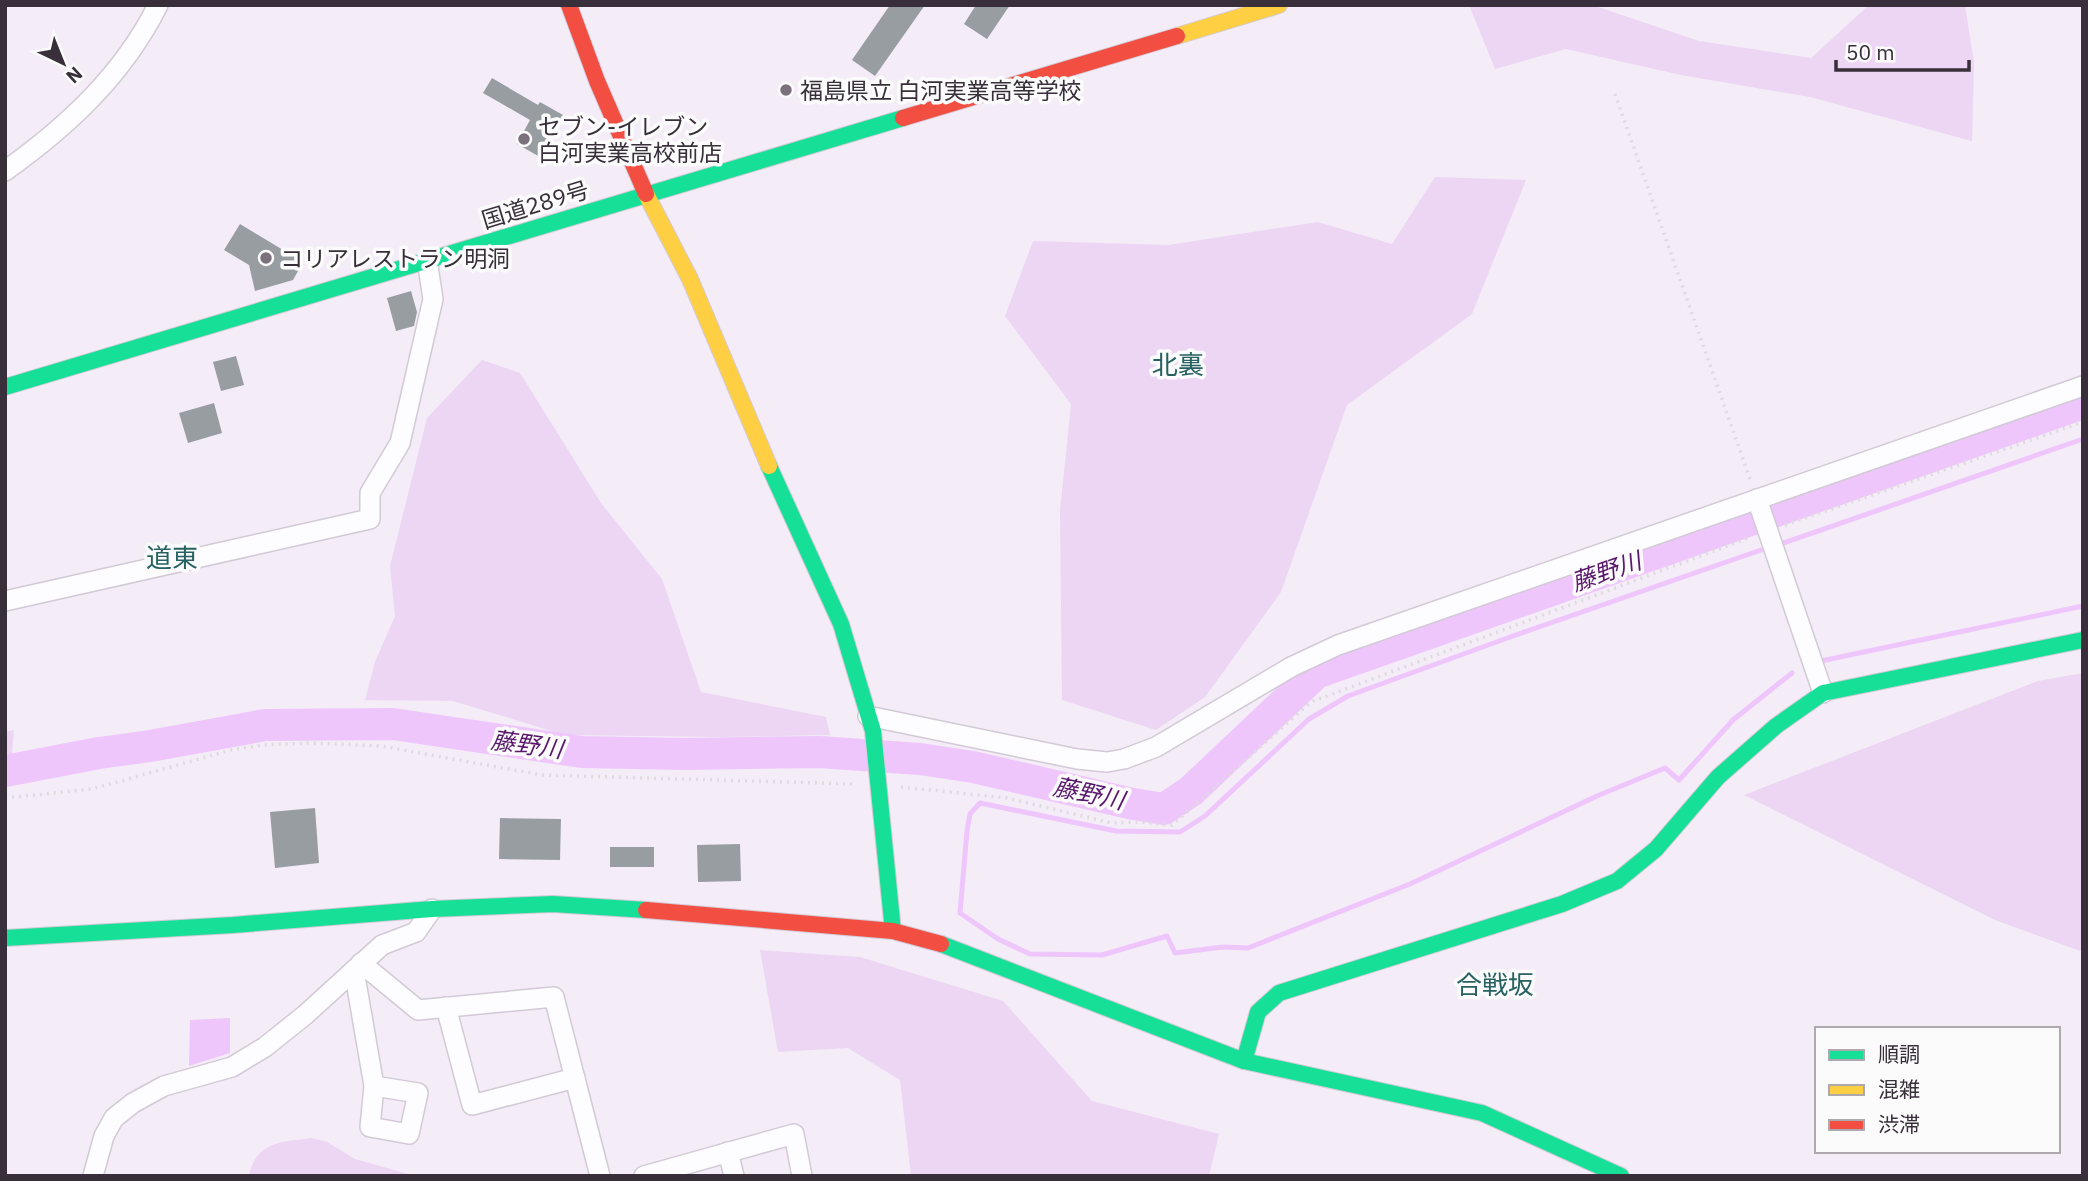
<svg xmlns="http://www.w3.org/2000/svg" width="2088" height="1181" viewBox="0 0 2088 1181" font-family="'IBM Plex Sans','Noto Sans JP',sans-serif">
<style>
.green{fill:#ecd6f3}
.water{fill:#eec6fc}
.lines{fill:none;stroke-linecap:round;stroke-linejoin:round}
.stream{stroke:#eec6fc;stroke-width:5}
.river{stroke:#eec6fc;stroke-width:32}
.building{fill:#989da2}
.street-casing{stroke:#d2cad6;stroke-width:22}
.fast-casing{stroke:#d2cad6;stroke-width:18}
.slow-casing{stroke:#d2cad6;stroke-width:18}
.jam-casing{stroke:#d2cad6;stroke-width:18}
.path{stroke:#dedbde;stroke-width:3.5;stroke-dasharray:2 5;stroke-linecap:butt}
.street{stroke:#fdfcfe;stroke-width:19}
.fast{stroke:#16e098;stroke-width:16}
.slow{stroke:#ffcf43;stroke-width:16}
.jam{stroke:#f24e42;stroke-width:16}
.poi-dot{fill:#7a717d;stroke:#fbfbfb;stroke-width:2.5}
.labels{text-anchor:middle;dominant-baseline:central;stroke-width:7;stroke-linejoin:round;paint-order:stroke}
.poi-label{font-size:23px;fill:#382f3b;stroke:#fbfbfb;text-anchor:start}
.street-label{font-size:23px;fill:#382f3b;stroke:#fbfbfb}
.water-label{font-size:24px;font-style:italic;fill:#59186b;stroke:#fbfbfb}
.quarter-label{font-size:26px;fill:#276161;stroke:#fbfbfb}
</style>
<rect width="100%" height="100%" fill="#f4ecf7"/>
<g class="green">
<polygon points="1469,5 1592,5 1699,41 1811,58 1869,5 1965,5 1974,63 1972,141 1810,97 1681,75 1566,49 1495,69"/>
<polygon points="1435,177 1526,180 1472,314 1347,405 1281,592 1205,697 1156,730 1062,700 1060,511 1071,404 1005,316 1033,241 1168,245 1318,222 1392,244"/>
<polygon points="482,360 520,373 601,503 662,579 701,692 826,717 830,735 720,737 565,735 453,701 365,700 375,662 395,616 390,566 427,418"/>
<polygon points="2083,673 2083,952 1995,920 1744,795 2038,681"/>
<polygon points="14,730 11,768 5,770 5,732"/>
<polygon points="760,950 860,957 1003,1001 1092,1101 1219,1134 1209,1176 911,1176 900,1080 848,1048 778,1052"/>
<path d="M312,1138L327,1142L355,1159L415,1176H249C256,1141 282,1142 312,1138Z"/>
</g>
<polygon class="water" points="230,1018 230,1053 189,1066 190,1020"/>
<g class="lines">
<g class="stream">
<polyline points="1778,545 2083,439"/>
<polyline points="1761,550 1513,636 1348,696 1309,719 1205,816 1180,832 1116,831 980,803 970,814 967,831 960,913 998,939 1030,954 1102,955 1167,936 1175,953 1223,947 1248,948 1410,884 1597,796 1665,768 1679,780 1733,720 1792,673"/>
<polyline points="1821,661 2083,606"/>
</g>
<polyline class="river" points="5,771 99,753 150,746 265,725 393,724 582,752 686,754 819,752 920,759 973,767 1133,804 1164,809 1191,791 1316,673 2083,403"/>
</g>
<g class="building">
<polygon points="890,5 925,5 875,76 852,60"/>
<polygon points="976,5 1010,5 987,39 964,24"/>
<polygon points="492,78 538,105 540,102 563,115 540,157 517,144 530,120 483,93"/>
<polygon points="240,224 303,262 293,280 255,291 249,265 224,250"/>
<polygon points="411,291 417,312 414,326 396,331 387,298"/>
<polygon points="236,356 244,385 221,391 213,362"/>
<polygon points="214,403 222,433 188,443 179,413"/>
<polygon points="315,808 319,863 275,868 270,812"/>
<polygon points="500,818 561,819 560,860 499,859"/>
<polygon points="740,844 741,881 698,882 697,845"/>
<rect x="610" y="847" width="44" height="20"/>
</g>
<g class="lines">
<defs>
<g id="street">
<path d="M5,171C68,126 123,75 158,5"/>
<polyline points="1757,499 1823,693"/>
<polyline points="5,601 370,519 370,493 400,443 433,299 427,260"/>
<polyline points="868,716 1077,759 1107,762 1124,759 1156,747 1291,667 1338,645 2083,386"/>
<polyline points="361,963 418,1010 554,997 600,1176"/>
<polyline points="354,970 374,1086 370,1127 409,1134 418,1093 374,1086"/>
<polyline points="446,1007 472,1105 575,1078"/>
<polyline points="728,1152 734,1176"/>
<polyline points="93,1176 104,1136 114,1118 133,1103 164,1086 232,1067 265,1047 305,1015 382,945 416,932 432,909"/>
<polyline points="644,1176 794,1134 802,1176"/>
</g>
<g id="fast">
<polyline points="5,387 903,118"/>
<polyline points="769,466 841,624 873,731 893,931"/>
<polyline points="5,938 233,925 432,909 553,904 646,910"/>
<polyline points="941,944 1244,1061 1482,1113 1621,1176"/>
<polyline points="1244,1061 1258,1012 1279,993 1562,904 1617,881 1656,849 1718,777 1776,726 1823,693 2083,640"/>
</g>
<g id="slow">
<polyline points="1177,36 1279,5"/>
<polyline points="646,194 690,279 769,466"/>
</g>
<g id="jam">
<polyline points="569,5 597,81 646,194"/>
<polyline points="903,118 1177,36"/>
<polyline points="646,910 893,931 941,944"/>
</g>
</defs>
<use href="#street" class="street-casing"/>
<use href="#fast" class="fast-casing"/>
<use href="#slow" class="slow-casing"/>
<use href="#jam" class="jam-casing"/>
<g class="path">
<polyline points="1615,94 1751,482"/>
<polyline points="1785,525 2083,422"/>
<polyline points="901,787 1007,798 1112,823 1139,822 1172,825 1311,702 1751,537"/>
<polyline points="5,798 92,789 231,750 263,745 311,743 381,746 542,775 855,784"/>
</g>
<use href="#street" class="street"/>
<use href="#fast" class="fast"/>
<use href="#slow" class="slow"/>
<use href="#jam" class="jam"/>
</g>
<g class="poi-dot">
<circle cx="786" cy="90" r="7"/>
<circle cx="524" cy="139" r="7"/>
<circle cx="266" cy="258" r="7"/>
</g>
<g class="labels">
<g class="poi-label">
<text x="800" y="90">福島県立 白河実業高等学校</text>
<text x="538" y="126">セブン-イレブン<tspan x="538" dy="26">白河実業高校前店</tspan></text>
<text x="280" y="258">コリアレストラン明洞</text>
</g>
<g class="street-label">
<text transform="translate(535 204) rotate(-17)">国道289号</text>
</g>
<g class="water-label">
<text transform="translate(1606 571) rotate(-19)">藤野川</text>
<text transform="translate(527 744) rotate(8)">藤野川</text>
<text transform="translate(1089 793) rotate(12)">藤野川</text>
</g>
<g class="quarter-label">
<text x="1178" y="364">北裏</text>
<text x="172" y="557">道東</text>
<text x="1495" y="984">合戦坂</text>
</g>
</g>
<rect width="2088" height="1181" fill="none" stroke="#382f3b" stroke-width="14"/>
<rect x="1815" y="1027" width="245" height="126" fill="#fbfbfb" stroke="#ada9ae" stroke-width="2"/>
<rect x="1829" y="1050" width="35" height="10" fill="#16e098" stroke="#ada9ae" stroke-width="2"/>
<text x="1878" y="1062" font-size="21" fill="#382f3b">順調</text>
<rect x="1829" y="1085" width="35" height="10" fill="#ffcf43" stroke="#ada9ae" stroke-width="2"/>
<text x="1878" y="1097" font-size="21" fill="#382f3b">混雑</text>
<rect x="1829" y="1120" width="35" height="10" fill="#f24e42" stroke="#ada9ae" stroke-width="2"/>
<text x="1878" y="1132" font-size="21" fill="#382f3b">渋滞</text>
<g transform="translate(63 63) rotate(137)" stroke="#fbfbfb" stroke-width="5" paint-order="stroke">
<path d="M0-5L12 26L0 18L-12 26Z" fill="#382f3b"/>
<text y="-10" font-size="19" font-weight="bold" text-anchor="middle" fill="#382f3b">N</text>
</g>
<path d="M1836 60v10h133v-10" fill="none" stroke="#382f3b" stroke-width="3.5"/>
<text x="1846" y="60" font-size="21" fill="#382f3b" stroke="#fbfbfb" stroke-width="5" paint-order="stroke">50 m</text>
</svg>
